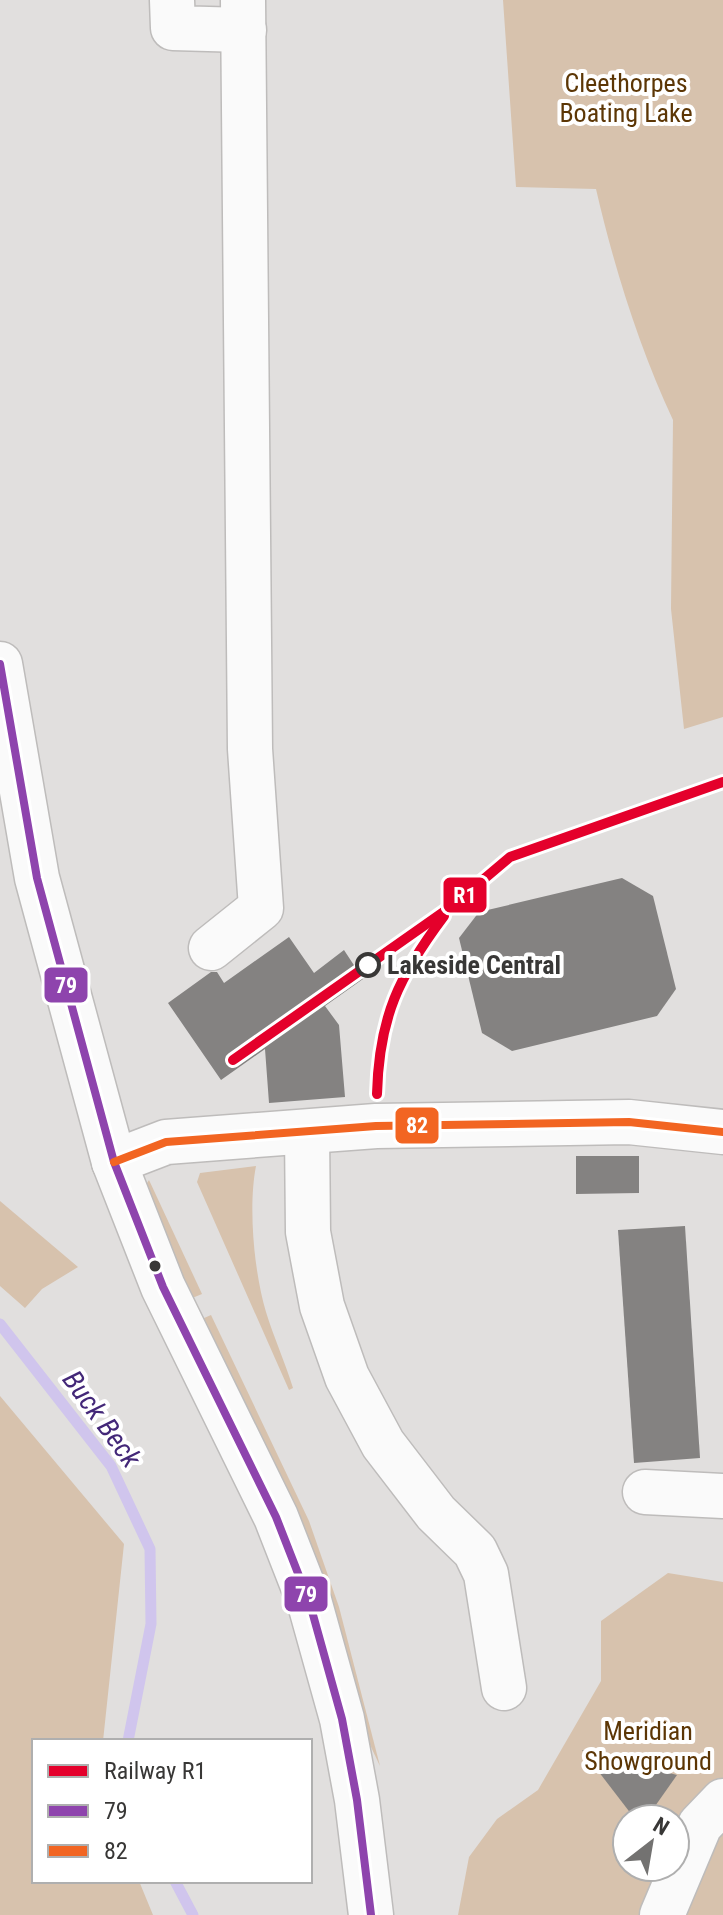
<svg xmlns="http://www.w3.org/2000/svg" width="723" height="1915" viewBox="0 0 723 1915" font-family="'Roboto Condensed',sans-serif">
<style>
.green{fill:#d7c2ad;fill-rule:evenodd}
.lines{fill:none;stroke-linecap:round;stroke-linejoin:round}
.stream{stroke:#d0c5ed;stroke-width:11}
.building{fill:#848281}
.minor-casing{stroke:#bebcbb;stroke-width:47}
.minor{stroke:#fafafa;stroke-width:44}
.bus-1-casing{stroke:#fff;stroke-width:14}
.bus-2-casing{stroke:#fff;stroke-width:14}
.bus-1{stroke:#8e44ad;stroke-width:8}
.bus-2{stroke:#f26522;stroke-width:8}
.rail-1-casing{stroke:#fff;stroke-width:16}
.rail-1{stroke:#e4002b;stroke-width:10}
.stop-dot{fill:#fff;stroke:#383736;stroke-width:4}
.bus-dot{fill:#383736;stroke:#fff;stroke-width:3}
.labels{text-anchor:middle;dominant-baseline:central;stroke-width:8;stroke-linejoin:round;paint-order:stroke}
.park-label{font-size:26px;fill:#5c3605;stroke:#fff}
.stop-label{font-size:26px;font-weight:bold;fill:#383736;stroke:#fff;text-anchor:start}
.water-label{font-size:28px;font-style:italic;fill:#432778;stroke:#fff}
.line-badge{stroke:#fff;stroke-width:3}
.badge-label{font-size:22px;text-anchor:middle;font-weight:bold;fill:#fff}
</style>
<rect width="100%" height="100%" fill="#e1dfde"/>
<g class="green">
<path d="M503,0H723V717L684,729L671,609L673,420C639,347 614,267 596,189L516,187Z"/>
<path d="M256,1166C248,1207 254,1272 266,1312C274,1338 285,1362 293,1388L289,1390L197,1182L200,1173Z"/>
<polygon points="149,1180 202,1294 185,1301 145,1186"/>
<polygon points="0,1201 78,1267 42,1289 25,1308 0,1286"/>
<polygon points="211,1315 309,1521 339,1607 380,1766 347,1696 195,1322"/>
<polygon points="0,1396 124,1544 103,1741 34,1741 34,1881 139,1881 153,1915 0,1915"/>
<path d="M668,1573L723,1582V1915H458L469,1857L497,1819L538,1790L601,1681V1621ZM627,1819H675V1867H627Z"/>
</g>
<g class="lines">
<g class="stream">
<polyline points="0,1324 111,1466 150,1549 151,1624 128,1741"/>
<polyline points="175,1881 193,1915"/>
</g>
</g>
<g class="building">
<polygon points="622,878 653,896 676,989 657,1016 512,1051 482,1033 459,938 479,912"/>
<polygon points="289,937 314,973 344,950 363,979 325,1006 339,1025 345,1097 269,1103 265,1049 221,1080 168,1003 211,972 217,972 224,983"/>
<polygon points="576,1156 639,1156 639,1193 576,1194"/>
<polygon points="685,1226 700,1458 634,1463 618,1230"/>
<polygon points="582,1750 677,1775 646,1819 635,1819"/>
</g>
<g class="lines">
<defs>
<g id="minor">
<polyline points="172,0 173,28 244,30"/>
<polyline points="0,664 37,878 114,1162 163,1287 276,1517 310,1604 342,1719 357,1800 371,1915"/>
<polyline points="211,948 261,908 250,749 243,0"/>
<polyline points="307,1132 308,1232 322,1306 347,1377 383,1444 436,1513 475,1551 486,1574 504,1688"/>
<polyline points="114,1162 166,1142 376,1126 629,1122 723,1132"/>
<polyline points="645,1492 723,1496"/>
<polyline points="662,1915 700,1825 723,1801"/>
</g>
</defs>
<use href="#minor" class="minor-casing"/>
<use href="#minor" class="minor"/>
<defs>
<polyline id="bus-1" points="0,664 37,878 114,1162 163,1287 276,1517 310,1604 342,1719 357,1800 371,1915"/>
<polyline id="bus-2" points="114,1162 166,1142 376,1126 629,1122 723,1132"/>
</defs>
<use href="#bus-1" class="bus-1-casing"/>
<use href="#bus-2" class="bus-2-casing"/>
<use href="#bus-1" class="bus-1"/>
<use href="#bus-2" class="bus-2"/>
<defs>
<g id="rail-1">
<polyline points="233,1060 452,906 510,857 723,782"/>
<path d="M377,1094C379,1017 399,976 444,916"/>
</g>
</defs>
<use href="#rail-1" class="rail-1-casing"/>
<use href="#rail-1" class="rail-1"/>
</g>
<circle class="stop-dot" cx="368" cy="965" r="11"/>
<circle class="bus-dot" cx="155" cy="1266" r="7"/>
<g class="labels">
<g class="park-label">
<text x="626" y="83">Cleethorpes<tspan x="626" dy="30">Boating Lake</tspan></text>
<text x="648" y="1731">Meridian<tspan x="648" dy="30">Showground</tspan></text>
</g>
<g class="stop-label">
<text x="387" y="965">Lakeside Central</text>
</g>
<g class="water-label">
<text transform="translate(102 1419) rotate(54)">Buck Beck</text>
</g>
</g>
<g class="line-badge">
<rect x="442" y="876" width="46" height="38" rx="8" fill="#e4002b"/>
<rect x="43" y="966" width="46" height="38" rx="8" fill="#8e44ad"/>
<rect x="394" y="1106" width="46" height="39" rx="8" fill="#f26522"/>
<rect x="283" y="1575" width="46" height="38" rx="8" fill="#8e44ad"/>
</g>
<g class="badge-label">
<text x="465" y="903">R1</text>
<text x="66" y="993">79</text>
<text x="417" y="1133">82</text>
<text x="306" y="1602">79</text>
</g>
<rect x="32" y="1739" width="280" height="144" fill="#ffffff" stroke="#afafaf" stroke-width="2"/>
<rect x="48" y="1765" width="40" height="12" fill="#e4002b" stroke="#afafaf" stroke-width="2"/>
<text x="104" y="1779" font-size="24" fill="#383736">Railway R1</text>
<rect x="48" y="1805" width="40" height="12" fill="#8e44ad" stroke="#afafaf" stroke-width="2"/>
<text x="104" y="1819" font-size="24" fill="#383736">79</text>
<rect x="48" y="1845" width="40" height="12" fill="#f26522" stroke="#afafaf" stroke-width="2"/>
<text x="104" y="1859" font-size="24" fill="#383736">82</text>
<g transform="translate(651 1843) rotate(31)"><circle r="38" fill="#ffffff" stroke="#afafaf" stroke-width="2"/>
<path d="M0-6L14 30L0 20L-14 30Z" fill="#737271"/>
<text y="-12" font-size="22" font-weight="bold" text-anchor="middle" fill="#383736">N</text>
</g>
</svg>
